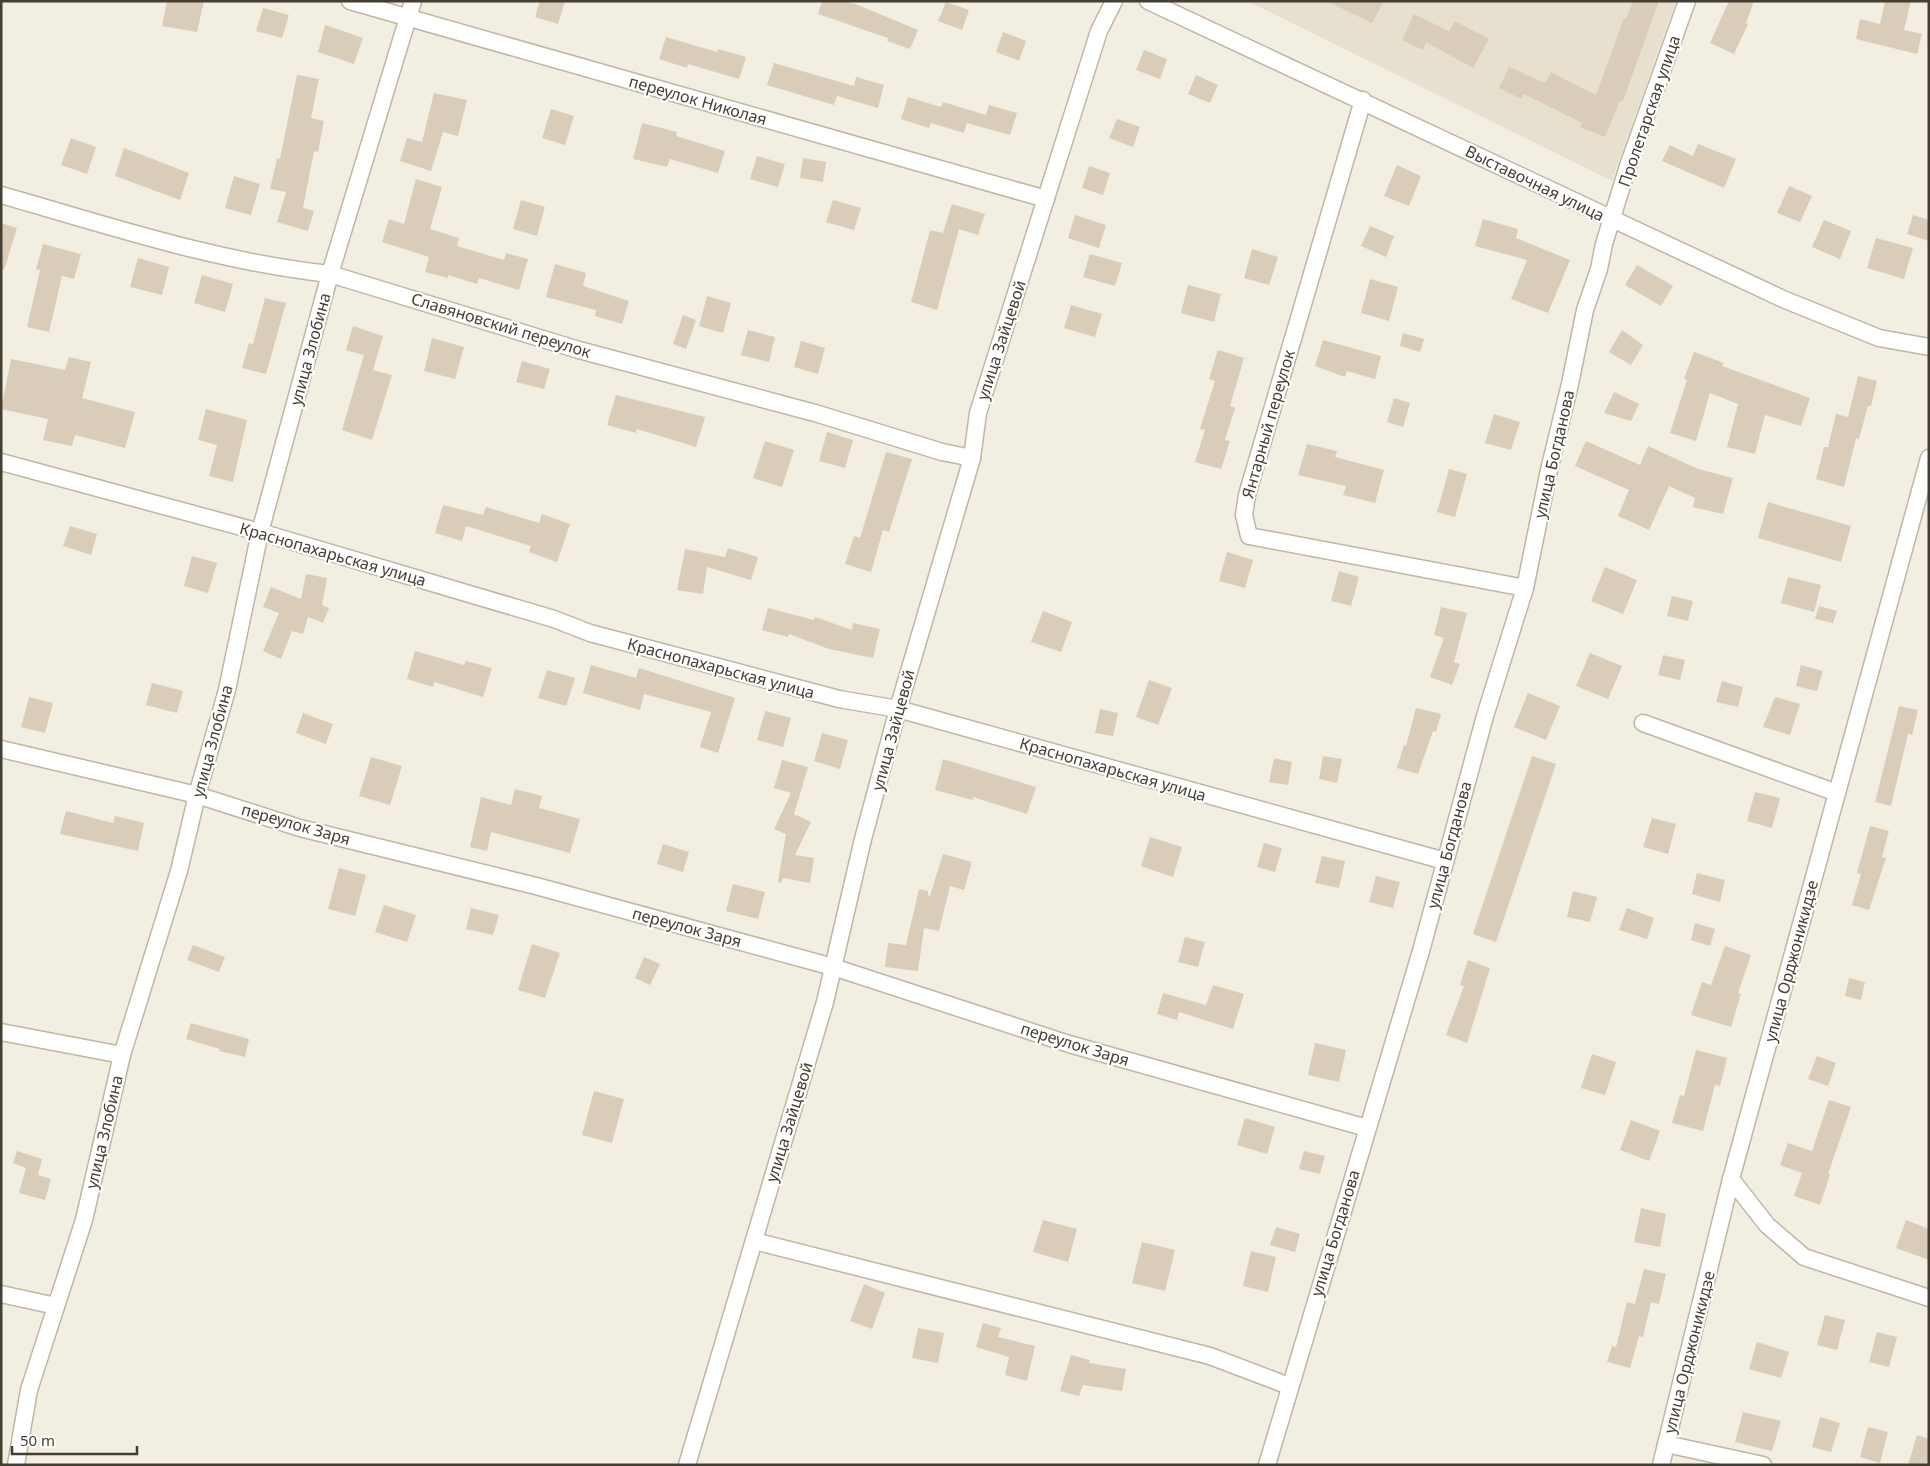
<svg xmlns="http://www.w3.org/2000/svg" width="1930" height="1466" viewBox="0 0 1930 1466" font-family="'Noto Sans',sans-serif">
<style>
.residential{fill:#e8e0cf}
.building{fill:#d9ccb9}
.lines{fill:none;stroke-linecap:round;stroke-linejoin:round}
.minor-casing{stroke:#bfb6a4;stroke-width:19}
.minor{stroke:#fff;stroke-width:16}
.labels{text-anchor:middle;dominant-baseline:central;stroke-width:4.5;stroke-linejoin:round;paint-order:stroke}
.street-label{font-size:16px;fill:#453e32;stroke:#fff}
</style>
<rect width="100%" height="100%" fill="#f3eee2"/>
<polygon class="residential" points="1247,1 1676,1 1612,181"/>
<g class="building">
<polygon points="167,1 204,1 197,32 162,26"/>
<polygon points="540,1 565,1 558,24 535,17"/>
<polygon points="822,1 844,1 858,5 918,30 910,49 887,41 888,38 818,14"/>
<polygon points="1326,1 1384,1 1372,23"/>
<polygon points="1633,1 1659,1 1623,101 1620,101 1605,137 1580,127 1582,123 1524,94 1521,99 1499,88 1509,67 1545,83 1551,72 1596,95 1624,18 1626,19"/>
<polygon points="1729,1 1754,1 1746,23 1748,24 1734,54 1710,43"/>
<polygon points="1885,1 1911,1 1904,30 1922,34 1917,54 1856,39 1860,19 1880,24"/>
<polygon points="946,2 969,10 962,30 938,21"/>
<polygon points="263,8 289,15 282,38 256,31"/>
<polygon points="1414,14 1449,31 1455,21 1489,39 1473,68 1426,42 1423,50 1402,40"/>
<polygon points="325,25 363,38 354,64 318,52"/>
<polygon points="1003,32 1026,41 1019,61 996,52"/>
<polygon points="666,37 717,52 718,49 746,57 739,79 688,64 687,68 659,59"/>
<polygon points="1144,50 1167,59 1160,79 1136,70"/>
<polygon points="774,63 854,86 856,77 884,85 878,108 837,96 834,105 767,85"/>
<polygon points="297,75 319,79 311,118 324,121 318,152 314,151 303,208 314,211 308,231 277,222 286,192 270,189 277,158 280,159"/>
<polygon points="1196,75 1218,85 1210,103 1188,94"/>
<polygon points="434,93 467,100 458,136 443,132 431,171 400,161 407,138 422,142"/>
<polygon points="908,97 941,107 943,102 986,115 989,105 1017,113 1010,135 967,123 964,133 931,123 929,128 901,119"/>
<polygon points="551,109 574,116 565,145 542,138"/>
<polygon points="1117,119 1140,127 1133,147 1109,138"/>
<polygon points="642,123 677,132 676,136 725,151 718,173 670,159 667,167 633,159"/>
<polygon points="71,138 96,147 87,174 61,165"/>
<polygon points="1698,144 1736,159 1724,188 1662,161 1670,145 1693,156"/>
<polygon points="124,148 189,173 180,200 115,176"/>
<polygon points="757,156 785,164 778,187 750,179"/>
<polygon points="803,158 826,162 823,182 800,178"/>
<polygon points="1397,165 1421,176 1409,206 1384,196"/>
<polygon points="1089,166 1110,173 1103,195 1082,188"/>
<polygon points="234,176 260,184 251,215 225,208"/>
<polygon points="416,179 442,187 430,229 459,238 457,246 504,260 506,253 528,259 519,290 479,278 477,284 448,275 448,278 425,272 429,257 382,242 389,219 404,224"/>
<polygon points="1789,186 1812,196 1800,222 1777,213"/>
<polygon points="521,200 545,207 537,236 513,229"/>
<polygon points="833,200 861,208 854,230 826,222"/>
<polygon points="952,204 985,214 978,235 959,229 937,310 911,302 930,230 943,233"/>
<polygon points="1075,215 1106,225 1099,248 1068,238"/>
<polygon points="1913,215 1929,220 1929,241 1907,234"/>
<polygon points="1483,219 1518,229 1516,238 1570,260 1548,313 1511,299 1527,260 1475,246"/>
<polygon points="1824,220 1851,231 1840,259 1812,247"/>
<polygon points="1,223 17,228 4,270 1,269"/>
<polygon points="1370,226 1394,236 1386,257 1361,246"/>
<polygon points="1876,238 1913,248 1904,279 1867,268"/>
<polygon points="43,244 81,254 74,279 62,276 49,332 27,327 40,270 36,269"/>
<polygon points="1252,249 1278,257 1269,285 1244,278"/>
<polygon points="1090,254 1122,263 1115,286 1083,277"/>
<polygon points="138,258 169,267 162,295 130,287"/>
<polygon points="555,264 586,273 583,286 629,301 622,324 595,316 596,310 546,297"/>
<polygon points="1637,265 1673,286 1661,306 1625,285"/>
<polygon points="202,275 233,284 225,312 194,303"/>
<polygon points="1370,279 1398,287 1389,321 1361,313"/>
<polygon points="1188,285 1221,294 1214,322 1181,313"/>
<polygon points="707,296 731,303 723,333 699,326"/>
<polygon points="265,298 286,303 266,374 242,368 249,343 253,344"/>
<polygon points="1071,305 1102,314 1095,337 1064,328"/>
<polygon points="683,315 696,320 686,349 673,344"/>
<polygon points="353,326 383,336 373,370 392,375 372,440 342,430 364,355 346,350"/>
<polygon points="748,330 775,337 769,362 741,355"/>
<polygon points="1622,330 1643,345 1631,365 1609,352"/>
<polygon points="1403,333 1424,339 1420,352 1400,346"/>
<polygon points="432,338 464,347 455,379 424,371"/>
<polygon points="1323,340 1381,356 1375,379 1347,371 1345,377 1315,366"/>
<polygon points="801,341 825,348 818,374 794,367"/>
<polygon points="1218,350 1244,358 1230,406 1235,408 1225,440 1230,441 1221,469 1195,462 1205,430 1200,429 1215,381 1209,379"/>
<polygon points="1694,352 1724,363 1722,366 1810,398 1801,426 1765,415 1755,454 1727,447 1738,404 1710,393 1696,441 1670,433 1687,380 1684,379"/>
<polygon points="69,357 91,362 82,398 135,412 125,448 75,435 72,446 43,440 48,419 1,409 11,359 65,370"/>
<polygon points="522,361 550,369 544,389 516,382"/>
<polygon points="1858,376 1877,381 1871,406 1868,406 1859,439 1856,438 1844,487 1816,479 1824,447 1828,447 1836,414 1848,417"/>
<polygon points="1614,392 1639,404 1631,421 1604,413"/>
<polygon points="616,395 705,417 696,447 637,429 636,433 607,425"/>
<polygon points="1394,398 1410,403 1403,427 1387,422"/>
<polygon points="206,409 247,420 233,482 209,476 217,445 198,440"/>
<polygon points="1494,414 1520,422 1511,450 1485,443"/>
<polygon points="827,432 853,440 845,468 819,461"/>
<polygon points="765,441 794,450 782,487 753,478"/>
<polygon points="1586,441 1640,465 1648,446 1698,469 1733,478 1723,514 1693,507 1695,498 1669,486 1649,530 1618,516 1629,490 1575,466"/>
<polygon points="1307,444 1337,451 1335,457 1384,470 1375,503 1343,495 1346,486 1298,475"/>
<polygon points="886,452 912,459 889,532 883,530 871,572 845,564 854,536 860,538"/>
<polygon points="1449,469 1467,474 1455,517 1437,512"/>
<polygon points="1768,502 1851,526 1841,562 1758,538"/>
<polygon points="443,505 483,515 486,507 539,523 542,514 570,524 557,562 529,552 531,546 466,526 462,541 435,533"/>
<polygon points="70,526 97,534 91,555 63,546"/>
<polygon points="728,548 758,557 751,580 707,567 703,594 677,590 685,549 725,557"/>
<polygon points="1227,552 1253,560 1245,588 1219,581"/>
<polygon points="192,556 217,563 208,593 184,586"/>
<polygon points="1605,567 1637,580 1623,614 1591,601"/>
<polygon points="1339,571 1359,577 1351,606 1331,601"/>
<polygon points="306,574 327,578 322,605 329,608 323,623 308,617 303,634 292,631 281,659 263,651 279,613 263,607 271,587 301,599"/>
<polygon points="1788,577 1821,585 1814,612 1781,603"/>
<polygon points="1672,596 1693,601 1688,621 1667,616"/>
<polygon points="1819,606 1837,611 1833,623 1815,619"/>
<polygon points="1441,607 1467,613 1454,662 1460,664 1452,685 1430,677 1444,638 1434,635"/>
<polygon points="768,608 814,620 815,617 852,630 853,623 880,629 873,658 829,649 789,634 788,637 762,630"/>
<polygon points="1043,611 1072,622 1061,652 1031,642"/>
<polygon points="415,651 464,665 466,661 492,668 483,697 434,682 433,687 407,679"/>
<polygon points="1590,653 1622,666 1608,699 1576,686"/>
<polygon points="1663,655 1685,660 1680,680 1658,675"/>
<polygon points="591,665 636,678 639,668 735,698 718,753 700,747 711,712 644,694 640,710 583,693"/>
<polygon points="1801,665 1823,671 1817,691 1796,686"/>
<polygon points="547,670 575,678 566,706 538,698"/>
<polygon points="1149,680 1172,688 1158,725 1136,717"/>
<polygon points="1722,681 1743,687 1738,707 1716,702"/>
<polygon points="152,683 183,691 177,713 146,705"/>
<polygon points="1528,693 1560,706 1546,740 1514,727"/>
<polygon points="29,697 53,703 45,733 21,727"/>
<polygon points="1775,697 1800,704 1790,735 1763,727"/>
<polygon points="1899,706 1918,710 1912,735 1908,734 1891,806 1875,802"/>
<polygon points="1416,708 1441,714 1436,732 1433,731 1418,774 1397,768 1404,745 1406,746"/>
<polygon points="1100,709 1118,713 1113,736 1095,733"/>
<polygon points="765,711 791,718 783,747 757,740"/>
<polygon points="303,713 333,724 326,744 296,733"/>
<polygon points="822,733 848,740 840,769 814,761"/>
<polygon points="1323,756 1342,759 1337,783 1319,779"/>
<polygon points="1532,756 1556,764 1496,942 1473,934"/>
<polygon points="371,757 402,766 390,805 359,796"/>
<polygon points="1274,758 1292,762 1288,785 1269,782"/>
<polygon points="943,759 1036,787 1027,814 973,797 973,800 935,790"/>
<polygon points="782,760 808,767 794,814 811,822 795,855 814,858 810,883 783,878 781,883 778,882 786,834 774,829 791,793 774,788"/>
<polygon points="515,789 542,796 539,808 580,819 570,853 491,832 487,851 470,847 481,797 511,805"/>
<polygon points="1755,792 1780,798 1772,828 1747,821"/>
<polygon points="66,811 113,823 115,816 144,823 138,851 60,834"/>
<polygon points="1652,818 1676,824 1668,854 1643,847"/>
<polygon points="1870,826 1889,831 1882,857 1886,858 1869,910 1852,905 1861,874 1857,873"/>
<polygon points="1150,837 1182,847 1173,877 1141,866"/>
<polygon points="1264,843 1282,848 1275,872 1257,867"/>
<polygon points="663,844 689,852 683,872 657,864"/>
<polygon points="943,854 972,862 964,890 950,886 939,931 924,928 918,971 885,967 888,943 906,945 919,889 928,891 928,895 930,896"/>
<polygon points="1322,856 1345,861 1339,888 1315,883"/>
<polygon points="339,868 366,875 355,916 328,909"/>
<polygon points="1697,873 1725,880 1720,902 1692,894"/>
<polygon points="1376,876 1400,882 1393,908 1369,902"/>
<polygon points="733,884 765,892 758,919 726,911"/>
<polygon points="1573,891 1597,897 1590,922 1567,917"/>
<polygon points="384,905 416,915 407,942 375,932"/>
<polygon points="471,908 499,915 493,935 466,929"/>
<polygon points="1627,908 1654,918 1647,939 1619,930"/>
<polygon points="1695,923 1715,929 1710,946 1691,940"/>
<polygon points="1185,937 1205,942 1198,967 1178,962"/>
<polygon points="532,944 560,953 545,998 518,990"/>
<polygon points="193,945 225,957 219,972 187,960"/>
<polygon points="1725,946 1751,955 1738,993 1741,994 1731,1027 1691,1015 1702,982 1711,985"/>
<polygon points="644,957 660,964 650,985 635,978"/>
<polygon points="1468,960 1490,968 1467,1043 1446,1035 1464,986 1460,985"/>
<polygon points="1849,978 1865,982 1861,1000 1845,996"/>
<polygon points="1213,985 1244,994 1233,1029 1179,1012 1177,1020 1157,1014 1163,993 1206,1005"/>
<polygon points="191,1023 249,1039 245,1057 219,1051 220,1049 186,1039"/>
<polygon points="1315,1043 1346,1050 1339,1082 1308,1075"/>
<polygon points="1696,1050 1727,1058 1720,1086 1715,1085 1703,1131 1672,1123 1680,1095 1684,1096"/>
<polygon points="1592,1054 1616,1062 1605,1095 1581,1088"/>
<polygon points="1817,1056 1836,1063 1828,1086 1808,1079"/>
<polygon points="594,1091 624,1099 612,1143 582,1135"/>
<polygon points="1829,1100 1851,1107 1828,1174 1830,1175 1820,1205 1794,1196 1802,1173 1780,1165 1788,1143 1812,1151"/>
<polygon points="1245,1118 1275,1127 1267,1154 1237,1145"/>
<polygon points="1631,1120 1660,1131 1649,1161 1620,1150"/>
<polygon points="17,1151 42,1159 38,1175 51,1179 45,1200 19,1193 26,1168 13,1163"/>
<polygon points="1304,1151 1325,1156 1320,1174 1299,1169"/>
<polygon points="1641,1208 1666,1214 1660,1247 1634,1242"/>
<polygon points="1043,1220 1077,1229 1068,1262 1033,1252"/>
<polygon points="1906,1220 1929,1229 1929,1260 1896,1248"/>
<polygon points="1276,1227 1300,1234 1295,1252 1270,1245"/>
<polygon points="1142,1242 1175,1250 1165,1291 1132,1283"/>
<polygon points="1251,1251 1276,1257 1268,1292 1243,1286"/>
<polygon points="1644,1269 1666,1274 1659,1304 1651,1302 1643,1337 1639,1336 1630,1368 1607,1362 1612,1346 1616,1347 1627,1302 1635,1304"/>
<polygon points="864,1284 885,1293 872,1329 850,1321"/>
<polygon points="1825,1315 1845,1320 1837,1350 1817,1345"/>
<polygon points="983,1323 1001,1328 998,1337 1035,1346 1027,1381 1005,1375 1009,1357 976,1347"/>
<polygon points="918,1328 944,1333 938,1363 912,1358"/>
<polygon points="1877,1332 1897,1337 1889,1367 1869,1362"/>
<polygon points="1757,1342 1789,1352 1781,1378 1749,1369"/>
<polygon points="1071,1355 1090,1360 1089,1363 1126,1369 1122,1391 1083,1385 1079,1396 1060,1391"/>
<polygon points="1743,1412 1781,1421 1772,1451 1735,1442"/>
<polygon points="1820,1417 1840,1423 1831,1452 1812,1447"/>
<polygon points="1868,1427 1888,1432 1880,1463 1860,1457"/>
<polygon points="1917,1435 1929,1439 1929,1465 1908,1465"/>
</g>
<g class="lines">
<defs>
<g id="minor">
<polyline points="350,1 1046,199"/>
<polyline points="1148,1 1783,299 1879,338 1929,347"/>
<polyline points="1363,100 1247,495 1244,515 1249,536 1525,588"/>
<path d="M1,195C110,226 217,262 330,274L579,350L815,413L942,452L972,458"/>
<polyline points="1,462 260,532 554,619 590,633 839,699 898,709 1445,861"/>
<polyline points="1643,723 1837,793"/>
<polyline points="1,749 197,795 300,828 536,886 833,967 1069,1044 1367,1128"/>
<polyline points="1,1032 122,1055"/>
<polyline points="1731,1179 1767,1225 1804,1257 1929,1298"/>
<polyline points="754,1241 1210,1356 1289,1386"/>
<polyline points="1,1294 56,1306"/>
<polyline points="1666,1444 1763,1465"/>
<polyline points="16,1465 29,1390 84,1220 122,1055 179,871 197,795 227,690 260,532 330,274 413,1"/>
<polyline points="687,1465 825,1002 863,839 898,709 972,458 978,413 1099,31 1114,1"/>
<polyline points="1267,1465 1421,951 1485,716 1525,588 1549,470 1570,384 1585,310 1599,269 1604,244 1628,166 1687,1"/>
<polyline points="1661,1465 1731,1179 1929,458"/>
</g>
</defs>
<use href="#minor" class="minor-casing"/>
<use href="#minor" class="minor"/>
</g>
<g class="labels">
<g class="street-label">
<text transform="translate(698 100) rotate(16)">переулок Николая</text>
<text transform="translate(1649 111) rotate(-71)">Пролетарская улица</text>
<text transform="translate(1535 183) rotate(26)">Выставочная улица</text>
<text transform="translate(501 325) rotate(17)">Славяновский переулок</text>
<text transform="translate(1001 340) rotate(-72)">улица Зайцевой</text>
<text transform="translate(310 349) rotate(-75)">улица Злобина</text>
<text transform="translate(1268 424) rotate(-74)">Янтарный переулок</text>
<text transform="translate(1554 454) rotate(-77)">улица Богданова</text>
<text transform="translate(333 554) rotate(16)">Краснопахарьская улица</text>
<text transform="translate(721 668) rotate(15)">Краснопахарьская улица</text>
<text transform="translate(893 730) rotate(-75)">улица Зайцевой</text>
<text transform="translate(212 741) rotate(-75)">улица Злобина</text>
<text transform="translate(1113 769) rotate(16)">Краснопахарьская улица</text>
<text transform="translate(296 824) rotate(16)">переулок Заря</text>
<text transform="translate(1449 845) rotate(-75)">улица Богданова</text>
<text transform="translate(687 927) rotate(15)">переулок Заря</text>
<text transform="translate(1791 961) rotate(-75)">улица Орджоникидзе</text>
<text transform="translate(1075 1044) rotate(17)">переулок Заря</text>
<text transform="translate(789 1122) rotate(-73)">улица Зайцевой</text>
<text transform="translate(104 1132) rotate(-77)">улица Злобина</text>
<text transform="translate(1335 1233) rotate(-73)">улица Богданова</text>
<text transform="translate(1689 1352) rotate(-76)">улица Орджоникидзе</text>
</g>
</g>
<rect width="1930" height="1466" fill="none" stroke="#453e32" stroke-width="5"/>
<path d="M12 1446v8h125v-8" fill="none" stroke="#453e32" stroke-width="2.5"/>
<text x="20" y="1446" font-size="15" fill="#453e32" stroke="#ffffff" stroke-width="4" paint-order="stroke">50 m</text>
</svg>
